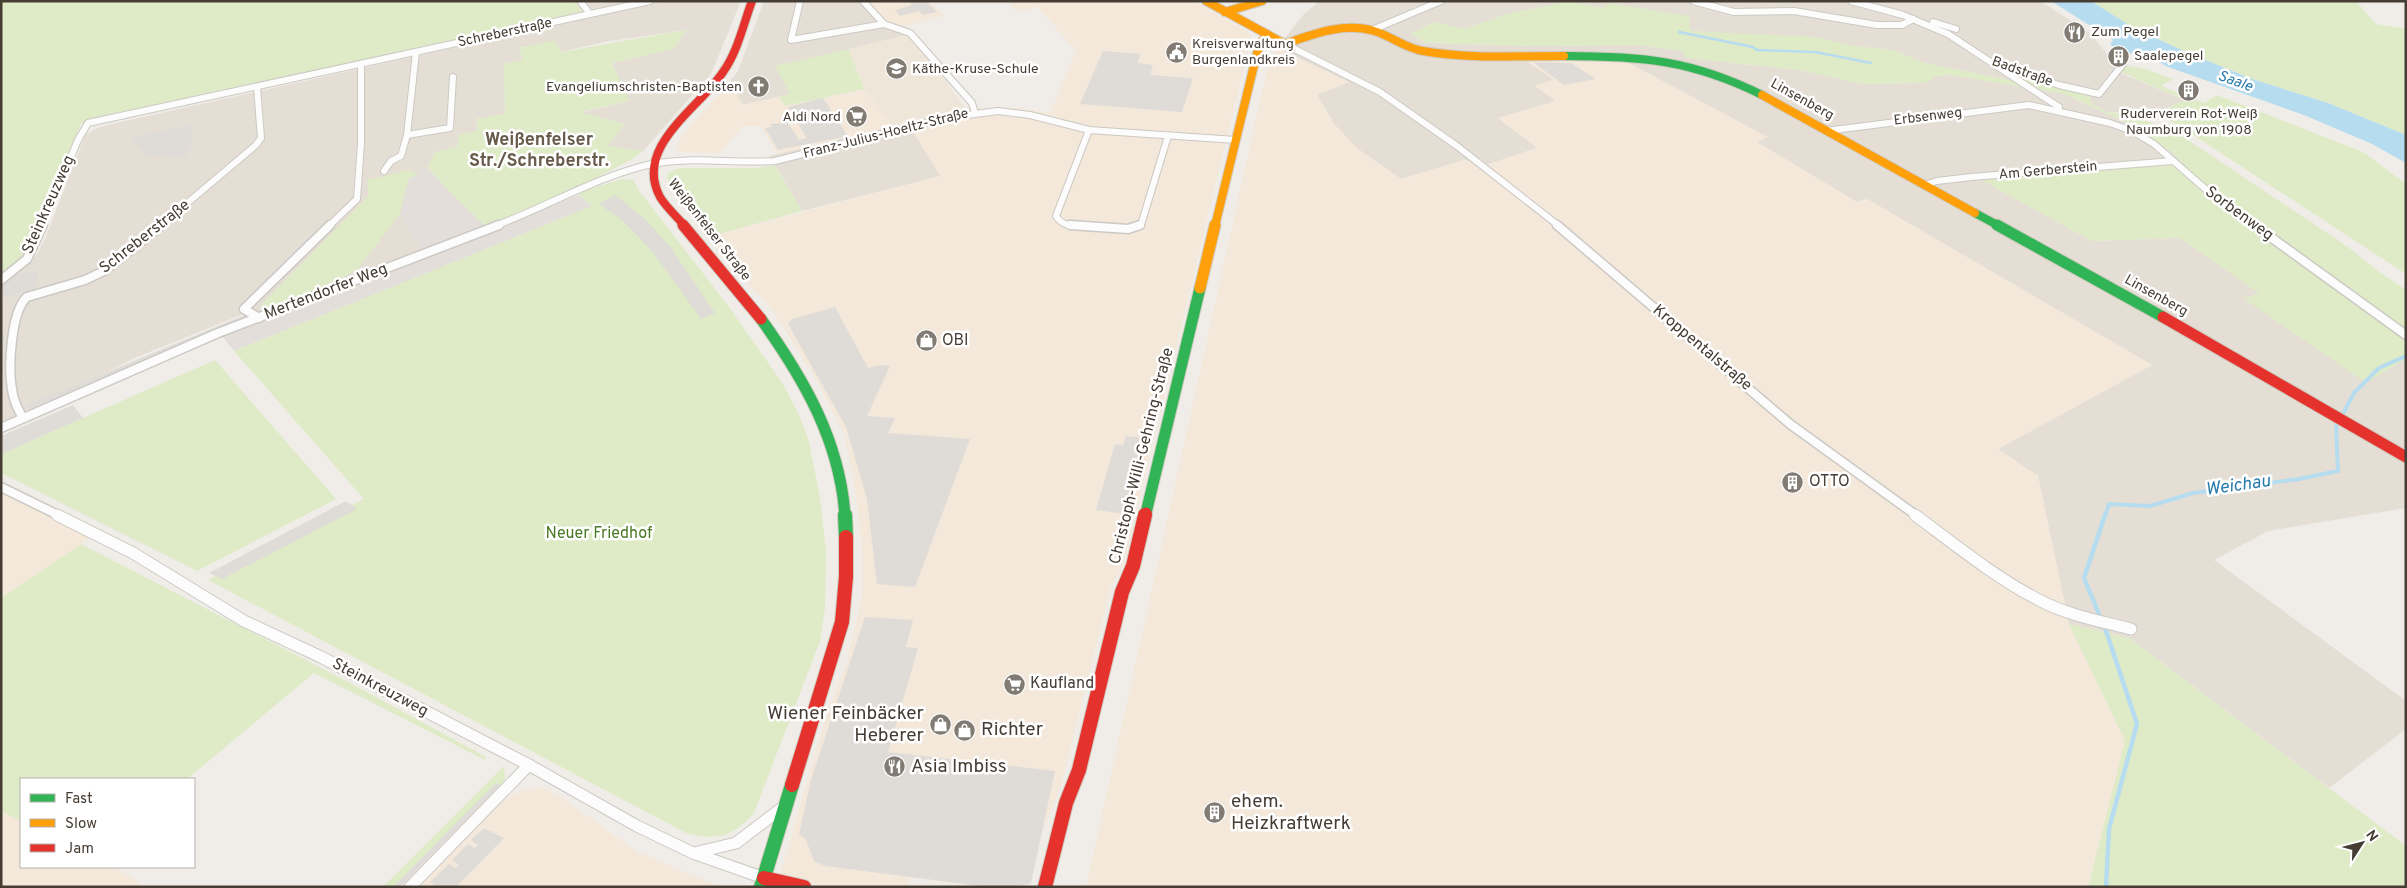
<svg xmlns="http://www.w3.org/2000/svg" width="2407" height="888" viewBox="0 0 2407 888" font-family="Overpass,sans-serif">
<style>
.residential{fill:#e4ded5}
.commercial{fill:#f3e8da}
.industrial{fill:#e3ded9}
.education{fill:#eee7d9}
.green{fill:#deebc6}
.parking{fill:#dfdcd8}
.water{fill:#b6dcf0}
.lines{fill:none;stroke-linecap:round;stroke-linejoin:round}
.stream-far2{stroke:#b6dcf0;stroke-width:2.5}
.stream-far1{stroke:#b6dcf0;stroke-width:4}
.stream{stroke:#b6dcf0;stroke-width:4.5}
.street-far2-casing{stroke:#ccc9c4;stroke-width:8}
.street-far1-casing{stroke:#ccc9c4;stroke-width:11}
.street-casing{stroke:#ccc9c4;stroke-width:13}
.fast-far2-casing{stroke:#cfcabf;stroke-width:10}
.fast-far1-casing{stroke:#cfcabf;stroke-width:13}
.fast-casing{stroke:#cfcabf;stroke-width:16}
.slow-far1-casing{stroke:#cfcabf;stroke-width:10}
.slow-casing{stroke:#cfcabf;stroke-width:13}
.jam-far2-casing{stroke:#cfcabf;stroke-width:10}
.jam-far1-casing{stroke:#cfcabf;stroke-width:13}
.jam-casing{stroke:#cfcabf;stroke-width:16}
.street-far2{stroke:#fdfcfc;stroke-width:6}
.street-far1{stroke:#fdfcfc;stroke-width:8}
.street{stroke:#fdfcfc;stroke-width:11}
.fast-far2{stroke:#30b455;stroke-width:8}
.fast-far1{stroke:#30b455;stroke-width:11}
.fast{stroke:#30b455;stroke-width:14}
.slow-far1{stroke:#ff9f0a;stroke-width:8}
.slow{stroke:#ff9f0a;stroke-width:11}
.jam-far2{stroke:#e5322d;stroke-width:8}
.jam-far1{stroke:#e5322d;stroke-width:11}
.jam{stroke:#e5322d;stroke-width:14}
.labels{text-anchor:middle;dominant-baseline:central;stroke-width:5;stroke-linejoin:round;paint-order:stroke}
.far-poi-label{font-size:14px;fill:#453d34;stroke:#fff;text-anchor:start}
.far-street-label{font-size:14px;fill:#453d34;stroke:#fff}
.far-water-label{font-size:15px;font-style:italic;fill:#287bac;stroke:#fff}
.street-label{font-size:16px;fill:#453d34;stroke:#fff}
.poi-label{font-size:16px;fill:#453d34;stroke:#fff;text-anchor:start}
.park-label{font-size:16px;fill:#497925;stroke:#fff}
.far-district-label{font-size:18px;font-weight:bold;fill:#685b4b;stroke:#fff}
.water-label{font-size:18px;font-style:italic;fill:#287bac;stroke:#fff}
.near-poi-label{font-size:19px;fill:#453d34;stroke:#fff;text-anchor:start}
</style>
<rect width="100%" height="100%" fill="#f0ede8"/>
<g class="residential">
<polygon points="585,1 638,1 597,10 591,9"/>
<polygon points="664,1 741,1 711,74 643,151 607,146 625,124 579,113 629,101 612,63 674,49 686,30 604,42 560,52 519,47 523,60 504,64 505,114 476,119 478,130 458,146 435,152 428,167 419,174 400,214 422,249 268,309 241,315 137,357 1,423 1,284 37,254 45,239 85,135 97,128 116,123"/>
<polygon points="764,1 867,1 885,22 904,26 912,34 776,66 791,94 743,105 733,88 724,88 738,71"/>
<polygon points="1319,1 2029,1 2042,2 2090,33 2116,65 2114,70 2184,100 2157,113 2107,112 2091,103 2090,96 2025,77 2008,80 1925,63 1893,50 1693,31 1662,13 1609,3 1604,8 1567,2 1507,14 1465,29 1434,22 1411,34 1426,43 1534,46 1638,45 1682,51 1687,58 1800,70 1862,84 1925,83 1936,76 1951,75 2065,94 2129,124 2157,142 2173,153 2182,164 1982,180 2092,241 2180,238 2261,294 2244,298 2406,359 2406,508 2268,531 2214,560 2406,701 2406,729 2329,788 2129,638 2069,624 2038,476 1998,449 2152,365 1867,199 1857,202 1756,142 1767,137 1619,58 1524,59 1554,80 1535,86 1556,101 1498,118 1537,148 1483,166 1464,160 1401,179 1358,149 1334,124 1317,95 1348,82 1277,48 1303,15"/>
<polygon points="907,122 941,176 802,211 770,156"/>
</g>
<g class="commercial">
<polygon points="867,1 929,1 944,16 904,26 886,22"/>
<polygon points="1006,1 1194,1 1252,34 1124,563 1111,587 1061,786 1043,831 1031,883 1016,887 988,887 910,878 907,887 777,887 824,723 847,661 863,592 863,555 855,488 845,436 813,374 783,327 766,302 749,286 708,237 940,176 907,122 965,108 1021,108 1050,113 1076,50 1037,7 1017,12"/>
<polygon points="1277,48 1349,82 1317,95 1334,124 1358,149 1401,179 1464,160 1483,166 1537,148 1498,118 1556,101 1535,85 1554,80 1523,59 1619,58 1768,137 1757,142 1857,202 1869,200 2152,365 1998,449 2038,476 2069,624 2125,741 2088,887 1086,887 1261,96 1268,68"/>
<polygon points="724,88 733,88 743,105 779,97 785,106 864,89 893,126 778,154 760,126 742,126 720,153 681,152 676,148 680,138"/>
<polygon points="1,487 95,535 1,598"/>
<polygon points="543,788 561,797 638,852 719,887 420,887 504,800 526,789"/>
<polygon points="1,812 21,821 21,867 115,867 145,887 1,887"/>
</g>
<g class="industrial">
<polygon points="428,167 444,186 485,226 422,249 400,214 409,178"/>
<polygon points="579,195 592,206 234,351 221,335"/>
</g>
<polygon class="education" points="912,34 965,108 893,126 864,89 848,49"/>
<g class="green">
<polygon points="1,1 574,1 584,13 97,117 81,124 31,245 23,258 1,277"/>
<polygon points="2091,1 2356,1 2376,24 2406,29 2406,135 2328,103 2252,79 2186,52 2132,27"/>
<polygon points="1567,2 1604,8 1609,3 1689,16 1690,28 1693,31 1817,37 1854,46 1893,50 1925,63 2008,80 2025,77 2090,96 2091,103 2107,112 2126,114 2155,124 2185,138 2348,247 2378,271 2406,290 2406,359 2366,383 2243,298 2260,294 2180,238 2092,241 1981,180 2182,164 2173,153 2129,124 2065,94 1951,75 1936,76 1925,83 1862,84 1800,70 1686,58 1682,51 1638,45 1534,46 1426,43 1411,34 1434,22 1465,29 1507,14"/>
<polygon points="686,30 674,49 612,63 629,101 580,112 625,124 608,146 643,151 634,158 575,189 485,226 444,186 428,167 435,152 458,146 458,135 478,130 476,119 505,114 504,64 523,60 519,48 555,40 561,52"/>
<polygon points="848,49 864,89 785,106 779,97 790,94 775,66"/>
<polygon points="2125,65 2149,70 2173,79 2161,86 2204,103 2217,95 2363,152 2406,184 2406,274 2178,125 2156,114 2184,100 2121,72"/>
<polygon points="775,165 802,211 708,237 667,179 668,173 680,168 757,168"/>
<polygon points="408,170 419,174 409,178 400,214 358,269 330,284 268,309 261,305 369,195 367,180"/>
<path d="M622,179L634,180L637,188L729,307L783,384L799,415L809,442L820,498L826,551L825,608L820,641L754,813C733,837 716,841 686,833L208,580L255,553L364,499L234,351L592,206L579,195L584,191Z"/>
<polygon points="215,360 336,499 197,571 1,473 1,454"/>
<polygon points="81,544 354,685 486,757 485,760 314,673 187,779 21,779 21,821 1,811 1,598"/>
<polygon points="2069,624 2129,638 2406,846 2406,887 2088,887 2125,741"/>
<polygon points="504,766 505,779 501,785 496,783 393,887 383,887"/>
</g>
<g class="parking">
<polygon points="909,1 926,1 937,12 923,15 919,11 900,16 895,10 912,5"/>
<polygon points="1103,51 1141,54 1137,63 1153,65 1150,75 1193,78 1182,112 1080,104"/>
<polygon points="1533,62 1571,63 1596,79 1564,85"/>
<polygon points="823,98 848,136 778,150 765,128 772,127 770,124 788,123 799,140 807,138 788,107"/>
<polygon points="193,124 192,144 185,158 149,156 144,154 131,138"/>
<polygon points="615,195 646,220 671,248 715,313 701,319 652,251 622,220 599,204"/>
<polygon points="39,270 35,290 1,298 1,284 10,277"/>
<polygon points="835,307 868,368 881,365 890,366 867,416 895,418 888,433 970,439 915,587 877,584 867,499 846,427 788,324 792,319"/>
<polygon points="247,314 252,318 219,330 29,410 25,406"/>
<polygon points="73,405 83,418 1,454 1,436"/>
<polygon points="1126,436 1146,438 1126,514 1096,510 1115,444 1123,445"/>
<polygon points="346,501 357,509 222,579 209,573"/>
<polygon points="865,617 913,620 906,647 918,648 888,752 1055,771 1031,883 1016,887 988,887 825,866 814,861 806,840 799,834 811,780"/>
<polygon points="496,783 501,785 400,887 393,887"/>
<polygon points="484,828 504,838 456,887 437,887 430,882 449,864 456,868 459,865 452,860 468,844 475,848 478,845 471,840"/>
</g>
<polygon class="water" points="2051,1 2091,1 2132,27 2186,52 2252,79 2328,103 2406,135 2406,163 2372,144 2304,115 2168,67 2141,52 2122,54 2110,44 2113,40"/>
<g class="lines">
<polyline class="stream-far2" points="1679,32 1753,47 1757,50 1815,52 1871,63"/>
<polyline class="stream-far1" points="2105,516 2109,504 2150,506 2193,493 2299,479 2338,471 2336,427 2354,393 2379,368 2406,356"/>
<g class="stream">
<polyline points="2099,614 2084,578 2105,515"/>
<polyline points="2105,628 2137,724 2109,829 2106,887"/>
</g>
<defs>
<g id="street-far2">
<polyline points="580,1 590,14"/>
<polyline points="800,1 791,40 884,24 910,33 972,103 975,113"/>
<polyline points="863,1 884,24"/>
<polyline points="1693,1 1734,12 1794,11 1877,25 1902,25 1913,19"/>
<polyline points="1851,1 1903,15 1948,34 2059,107"/>
<polyline points="1933,22 1956,29"/>
<polyline points="1372,30 1441,1"/>
<polyline points="1285,44 1380,92 1457,146 1559,226"/>
<polyline points="2011,70 2059,85 2099,94 2123,64"/>
<path d="M1089,130L1056,216C1063,228 1077,226 1089,226"/>
<polyline points="1826,131 2029,105 2110,123 2132,131 2154,144 2210,193 2256,226"/>
<polyline points="407,135 450,128 453,77"/>
<polyline points="384,171 391,161 401,156 407,135 416,52"/>
<polyline points="1924,185 1937,181 1971,177 2173,161"/>
<polyline points="42,226 78,140 88,123 650,1"/>
<polyline points="160,226 256,145 261,138 257,87"/>
<polyline points="329,226 357,199 361,143 361,65"/>
<path d="M495,226C546,207 600,175 652,164C692,156 735,164 775,161L945,118L998,111L1030,115L1089,130L1236,140"/>
<polyline points="1136,226 1141,225 1168,136"/>
</g>
<g id="street-far1">
<polyline points="1070,225 1128,229 1140,225"/>
<polyline points="1557,225 1790,424 1917,516"/>
<polyline points="2254,225 2406,335"/>
<polyline points="1,280 27,259 43,225"/>
<polyline points="259,318 244,309 330,225"/>
<path d="M23,418C18,409 13,400 12,389C8,368 11,311 27,297L85,280L104,271L162,225"/>
<polyline points="1,428 218,333 499,225"/>
<polyline points="1,487 60,516"/>
</g>
<g id="street">
<polyline points="57,515 133,553 244,621 321,657 529,765 637,826 693,853 764,878"/>
<path d="M1915,515C1954,544 1996,578 2039,600C2067,615 2100,621 2131,629"/>
<polyline points="694,853 736,843 782,808"/>
<polyline points="410,887 529,765"/>
</g>
<g id="fast-far2">
<path d="M1564,56C1641,56 1692,60 1762,95"/>
<polyline points="1975,213 1999,226"/>
</g>
<g id="fast-far1">
<polyline points="1997,225 2163,317"/>
<path d="M761,319C804,379 840,441 845,516"/>
<polyline points="1146,513 1200,288"/>
</g>
<g id="fast">
<polyline points="845,515 846,537"/>
<polyline points="761,887 792,785"/>
</g>
<g id="slow-far1">
<path d="M1206,1L1285,44C1313,34 1344,22 1374,31C1391,36 1405,48 1423,51C1469,59 1517,56 1564,56"/>
<polyline points="1225,12 1262,1"/>
<polyline points="1762,95 1975,213"/>
<polyline points="1215,226 1257,53 1261,42 1268,35"/>
</g>
<polyline id="slow" points="1200,288 1215,225"/>
<path id="jam-far2" d="M685,226C677,217 666,207 660,197C633,146 700,108 723,72C738,51 743,25 752,1"/>
<g id="jam-far1">
<polyline points="683,225 761,319"/>
<polyline points="2163,317 2406,457"/>
<polyline points="1145,516 1146,513"/>
</g>
<g id="jam">
<polyline points="792,785 842,622 846,577 846,537"/>
<polyline points="764,878 804,887"/>
<polyline points="1045,887 1066,803 1079,770 1122,592 1133,566 1145,515"/>
</g>
</defs>
<use href="#street-far2" class="street-far2-casing"/>
<use href="#street-far1" class="street-far1-casing"/>
<use href="#street" class="street-casing"/>
<use href="#fast-far2" class="fast-far2-casing"/>
<use href="#fast-far1" class="fast-far1-casing"/>
<use href="#fast" class="fast-casing"/>
<use href="#slow-far1" class="slow-far1-casing"/>
<use href="#slow" class="slow-casing"/>
<use href="#jam-far2" class="jam-far2-casing"/>
<use href="#jam-far1" class="jam-far1-casing"/>
<use href="#jam" class="jam-casing"/>
<use href="#street-far2" class="street-far2"/>
<use href="#street-far1" class="street-far1"/>
<use href="#street" class="street"/>
<use href="#fast-far2" class="fast-far2"/>
<use href="#fast-far1" class="fast-far1"/>
<use href="#fast" class="fast"/>
<use href="#slow-far1" class="slow-far1"/>
<use href="#slow" class="slow"/>
<use href="#jam-far2" class="jam-far2"/>
<use href="#jam-far1" class="jam-far1"/>
<use href="#jam" class="jam"/>
</g>
<defs>
<symbol id="restaurant-disc" viewBox="-11 -11 22 22"><circle r="9.5" fill="#817b73" stroke="#fff"/><path d="M-5-6h1v4h1v-4h1v4h1v-4h1v5L-1.5 .5V6h-2V.5L-5-1ZM5-6V6H3V1.5H1.5Q1.5-4 5-6Z" fill="#fff"/></symbol>
<symbol id="civic-disc" viewBox="-11 -11 22 22"><circle r="9.5" fill="#817b73" stroke="#fff"/><path d="M-.6-6.5H3V-4.5H.6V-3L4-1V1h2V6H-6V1h2V-1L-.6-3ZM-1.2 2.5V6h2.4V2.5Z" fill="#fff"/></symbol>
<symbol id="building-disc" viewBox="-11 -11 22 22"><circle r="9.5" fill="#817b73" stroke="#fff"/><path d="M-4-6H4V6H1V3H-1V6H-4ZM-2.5-4.3h1.7v1.8h-1.7ZM.8-4.3h1.7v1.8H.8ZM-2.5-1h1.7V.8h-1.7ZM.8-1h1.7V.8H.8Z" fill="#fff"/></symbol>
<symbol id="school-disc" viewBox="-11 -11 22 22"><circle r="9.5" fill="#817b73" stroke="#fff"/><path d="M0-5L7-2L0 1L-7-2ZM-4 1L0 2.5L4 1V4Q0 6-4 4Z" fill="#fff"/></symbol>
<symbol id="church-disc" viewBox="-11 -11 22 22"><circle r="9.5" fill="#817b73" stroke="#fff"/><path d="M-1.2-6h2.4v3.5h3.3v2.4h-3.3V6h-2.4V-.1h-3.3v-2.4h3.3Z" fill="#fff"/></symbol>
<symbol id="supermarket-disc" viewBox="-11 -11 22 22"><circle r="9.5" fill="#817b73" stroke="#fff"/><path d="M-6-5.5h2.5l.6 2H6L4.5 2H-2.5L-4.4-4H-6ZM-1.5 3.2a1.3 1.3 0 1 0 .1 0ZM3 3.2a1.3 1.3 0 1 0 .1 0Z" fill="#fff"/></symbol>
<symbol id="shop-disc" viewBox="-11 -11 22 22"><circle r="9.5" fill="#817b73" stroke="#fff"/><path d="M-5-2.5h2.3a2.7 3.5 0 0 1 5.4 0H5L5.5 6h-11ZM-1.5-2.5h3a1.5 2.3 0 0 0-3 0Z" fill="#fff"/></symbol>
</defs>
<g fill-rule="evenodd">
<use href="#restaurant-disc" x="2062" y="20" width="25" height="25"/>
<use href="#civic-disc" x="1164" y="40" width="25" height="25"/>
<use href="#building-disc" x="2106" y="44" width="25" height="25"/>
<use href="#school-disc" x="884" y="56" width="25" height="25"/>
<use href="#church-disc" x="746" y="74" width="25" height="25"/>
<use href="#building-disc" x="2176" y="78" width="25" height="25"/>
<use href="#supermarket-disc" x="844" y="104" width="25" height="25"/>
<use href="#shop-disc" x="914" y="328" width="25" height="25"/>
<use href="#building-disc" x="1780" y="470" width="25" height="25"/>
<use href="#supermarket-disc" x="1002" y="672" width="25" height="25"/>
<use href="#shop-disc" x="928" y="712" width="25" height="25"/>
<use href="#shop-disc" x="952" y="718" width="25" height="25"/>
<use href="#restaurant-disc" x="882" y="754" width="25" height="25"/>
<use href="#building-disc" x="1202" y="800" width="25" height="25"/>
</g>
<g class="labels">
<g class="far-poi-label">
<text x="2091" y="32">Zum Pegel</text>
<text x="1192" y="44">Kreisverwaltung<tspan x="1192" dy="16">Burgenlandkreis</tspan></text>
<text x="2134" y="56">Saalepegel</text>
<text x="912" y="69">Käthe-Kruse-Schule</text>
<text x="742" y="87" text-anchor="end">Evangeliumschristen-Baptisten</text>
<text x="2189" y="114" text-anchor="middle">Ruderverein Rot-Weiß<tspan x="2189" dy="16">Naumburg von 1908</tspan></text>
<text x="841" y="117" text-anchor="end">Aldi Nord</text>
</g>
<g class="far-street-label">
<text transform="translate(505 33) rotate(-12)">Schreberstraße</text>
<text transform="translate(2022 72) rotate(20)">Badstraße</text>
<text transform="translate(1802 100) rotate(29)">Linsenberg</text>
<text transform="translate(1928 117) rotate(-7)">Erbsenweg</text>
<text transform="translate(886 134) rotate(-14)">Franz-Julius-Hoeltz-Straße</text>
<text transform="translate(2048 171) rotate(-5)">Am Gerberstein</text>
<text transform="translate(709 230) rotate(52)">Weißenfelser Straße</text>
<text transform="translate(2156 296) rotate(29)">Linsenberg</text>
</g>
<g class="far-water-label">
<text transform="translate(2235 82) rotate(20)">Saale</text>
</g>
<g class="street-label">
<text transform="translate(49 205) rotate(-66)">Steinkreuzweg</text>
<text transform="translate(2239 214) rotate(36)">Sorbenweg</text>
<text transform="translate(145 237) rotate(-38)">Schreberstraße</text>
<text transform="translate(326 292) rotate(-21)">Mertendorfer Weg</text>
<text transform="translate(1702 348) rotate(40)">Kroppentalstraße</text>
<text transform="translate(1142 456) rotate(-76)">Christoph-Willi-Gehring-Straße</text>
<text transform="translate(380 688) rotate(28)">Steinkreuzweg</text>
</g>
<g class="poi-label">
<text x="942" y="341">OBI</text>
<text x="1809" y="482">OTTO</text>
<text x="1030" y="684">Kaufland</text>
</g>
<g class="park-label">
<text x="599" y="534">Neuer Friedhof</text>
</g>
<g class="far-district-label">
<text x="539" y="140">Weißenfelser<tspan x="539" dy="21">Str./Schreberstr.</tspan></text>
</g>
<g class="water-label">
<text transform="translate(2238 486) rotate(-8)">Weichau</text>
</g>
<g class="near-poi-label">
<text x="924" y="714" text-anchor="end">Wiener Feinbäcker<tspan x="924" dy="22">Heberer</tspan></text>
<text x="981" y="730">Richter</text>
<text x="911" y="767">Asia Imbiss</text>
<text x="1231" y="802">ehem.<tspan x="1231" dy="22">Heizkraftwerk</tspan></text>
</g>
</g>
<rect width="2407" height="888" fill="none" stroke="#453d34" stroke-width="5"/>
<rect x="20" y="778" width="175" height="90" fill="#ffffff" stroke="#b5b1ae"/>
<rect x="30" y="794" width="25" height="8" fill="#30b455" stroke="#b5b1ae"/>
<text x="65" y="803" font-size="15" fill="#453d34">Fast</text>
<rect x="30" y="819" width="25" height="8" fill="#ff9f0a" stroke="#b5b1ae"/>
<text x="65" y="828" font-size="15" fill="#453d34">Slow</text>
<rect x="30" y="844" width="25" height="8" fill="#e5322d" stroke="#b5b1ae"/>
<text x="65" y="853" font-size="15" fill="#453d34">Jam</text>
<g transform="translate(2362 843) rotate(54)" stroke="#ffffff" stroke-width="4" paint-order="stroke">
<path d="M0-4L9 19L0 12L-9 19Z" fill="#453d34"/>
<text y="-8" font-size="14" font-weight="bold" text-anchor="middle" fill="#453d34">N</text>
</g>
</svg>
